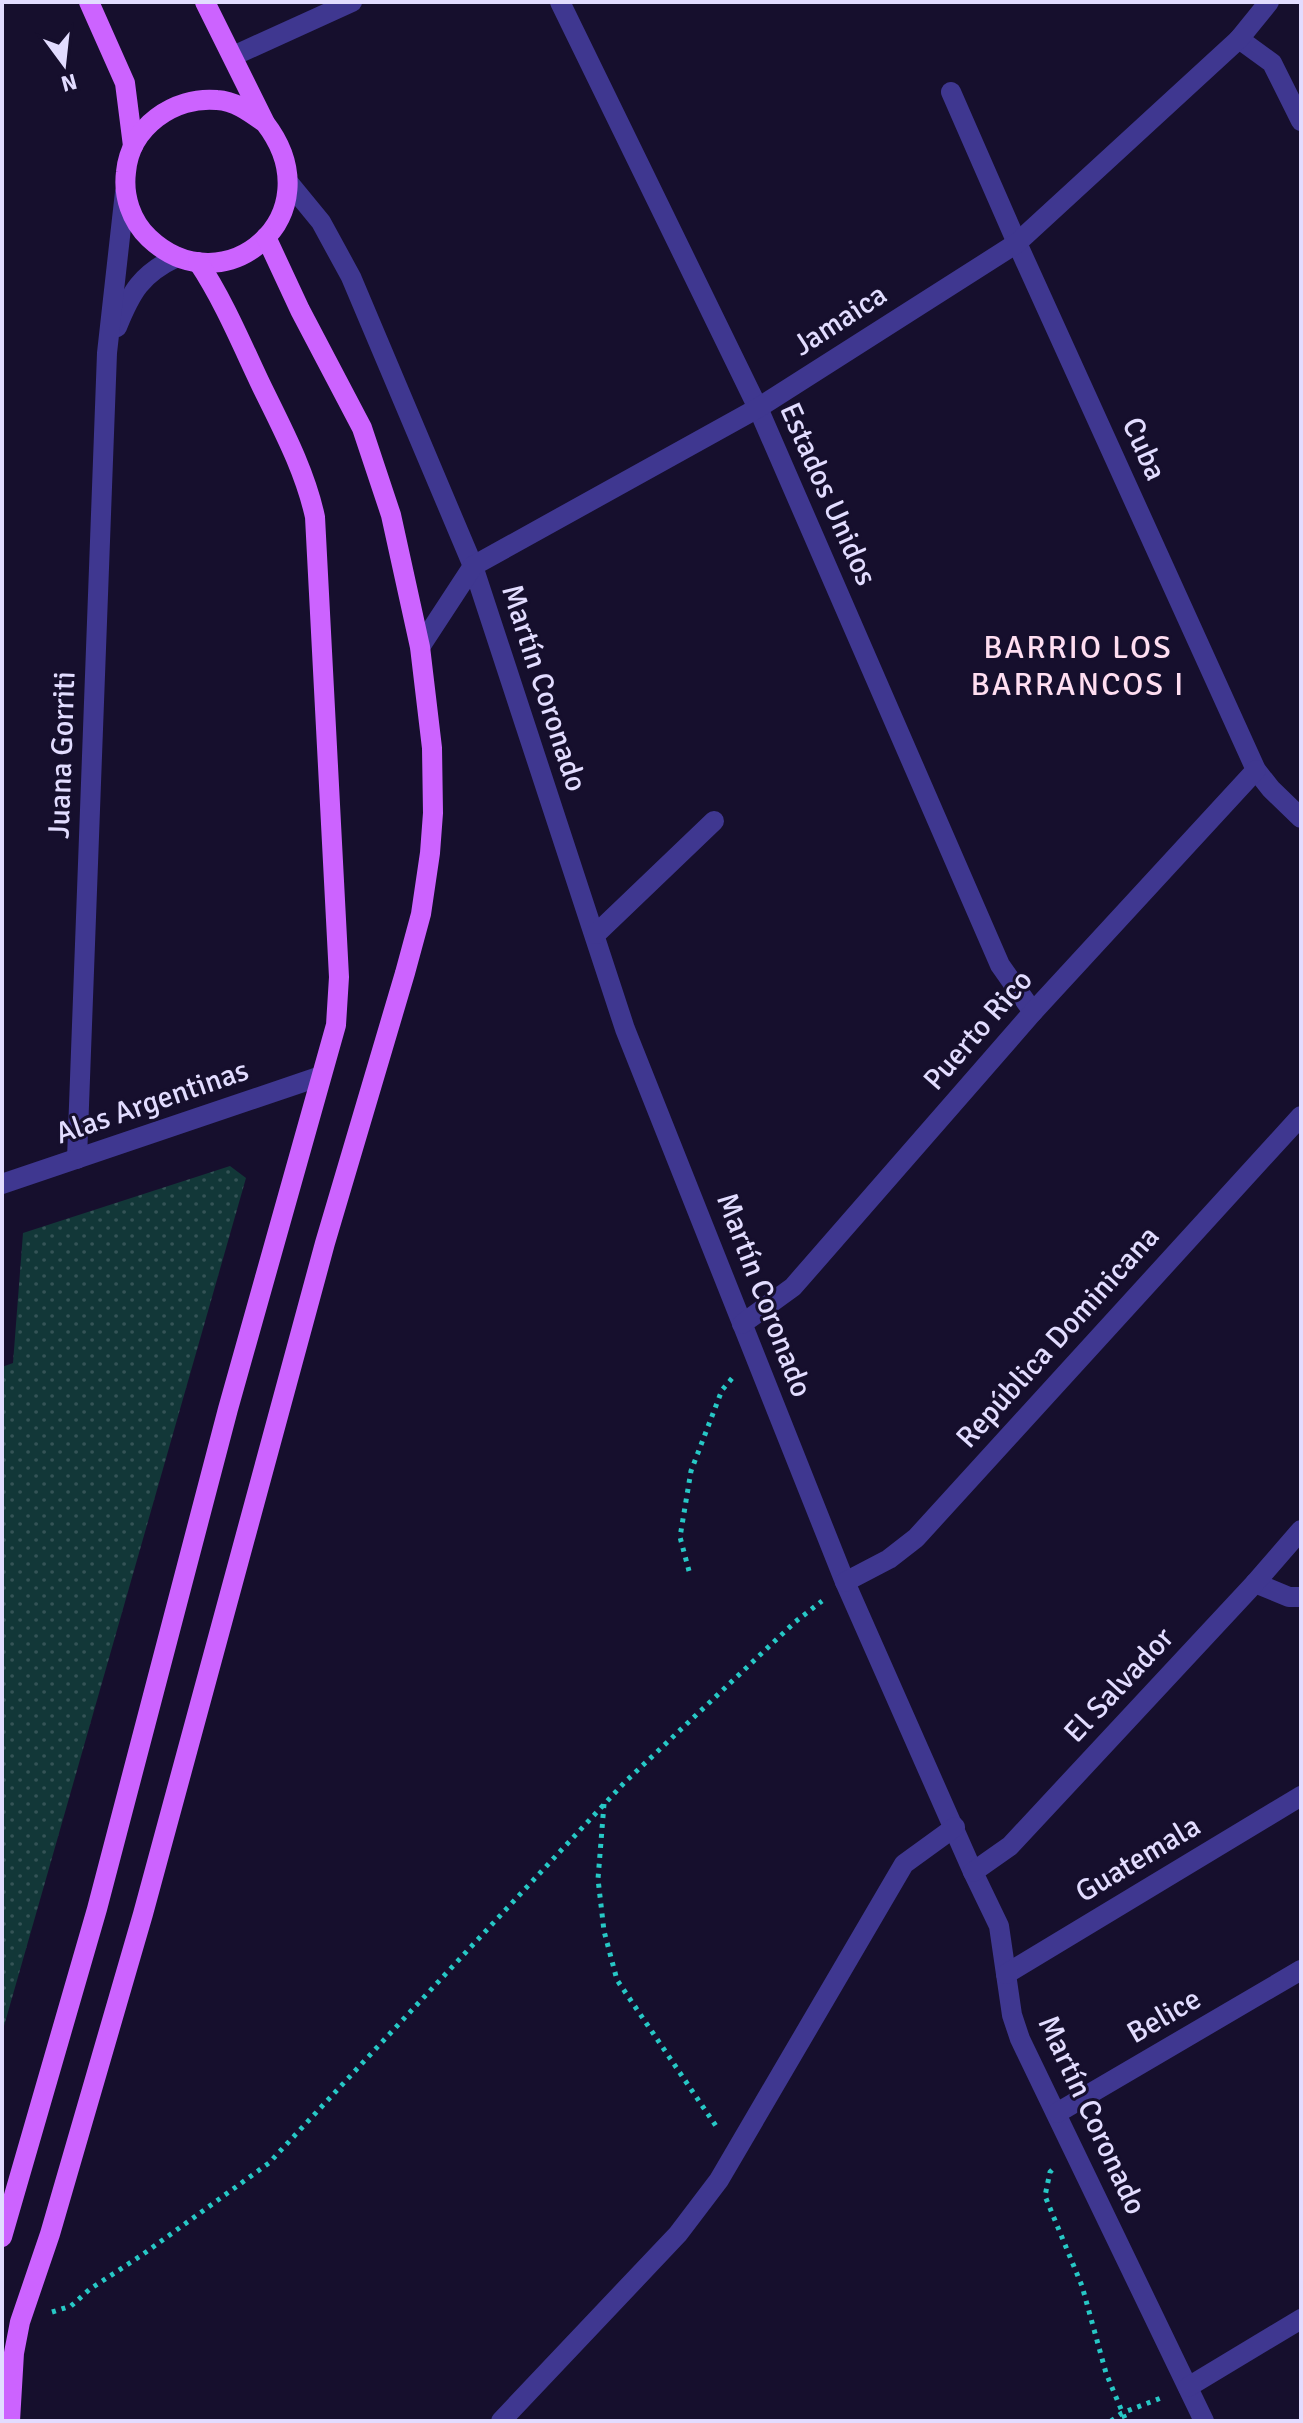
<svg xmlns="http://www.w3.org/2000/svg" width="1303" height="2423" viewBox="0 0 1303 2423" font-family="Signika,sans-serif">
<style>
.park{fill:url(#park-dots)}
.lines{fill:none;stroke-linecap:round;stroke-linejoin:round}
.path{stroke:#27c8c6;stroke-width:5;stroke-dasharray:4 6;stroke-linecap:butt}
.minor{stroke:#3f3790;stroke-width:20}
.major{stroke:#cc63ff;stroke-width:20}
.labels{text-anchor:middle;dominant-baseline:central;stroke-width:6;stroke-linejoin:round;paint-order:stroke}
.street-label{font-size:30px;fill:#e2dcff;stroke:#160f2d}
.neighbourhood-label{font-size:32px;letter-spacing:2px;fill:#ffdef1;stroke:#160f2d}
</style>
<defs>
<pattern id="park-dots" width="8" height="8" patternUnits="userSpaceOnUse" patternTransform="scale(2)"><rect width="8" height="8" fill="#123738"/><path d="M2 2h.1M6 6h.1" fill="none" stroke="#345356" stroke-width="1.8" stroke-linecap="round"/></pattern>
</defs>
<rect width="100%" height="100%" fill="#160f2d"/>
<polygon class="park" points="230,1166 246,1178 2,2033 2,1367 13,1363 23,1233"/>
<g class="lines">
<g class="path">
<polyline points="689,1571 680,1537 691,1471 722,1390 734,1376"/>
<polyline points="604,1804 598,1879 604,1931 617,1980 718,2129"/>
<polyline points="1052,2170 1050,2172 1045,2196 1082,2286 1106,2373 1126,2421"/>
<polyline points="52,2312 71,2306 90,2289 142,2255 269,2163 625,1782 795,1622 822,1601"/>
<polyline points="1111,2421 1122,2413 1161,2398"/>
</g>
<g class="minor">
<polyline points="560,2 758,408 1000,965 1033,1012"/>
<polyline points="1239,39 1272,63 1301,121"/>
<polyline points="233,56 352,2"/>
<polyline points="951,92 1017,243 1256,770 1271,789 1301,818"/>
<polyline points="289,183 321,222 351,277 473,566 625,1029 845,1582 973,1872 999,1926 1012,2015 1020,2039 1204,2421"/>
<path d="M117,327C131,292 141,274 177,257"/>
<polyline points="420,647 473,566 758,408 1017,243 1239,39 1269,2"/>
<polyline points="596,934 714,821"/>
<polyline points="77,1159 107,353 125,192"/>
<polyline points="2,1184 321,1076"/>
<polyline points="742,1324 793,1287 1033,1012 1256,770"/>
<polyline points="845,1582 889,1559 916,1538 1301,1116"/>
<polyline points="1255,1583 1289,1597 1301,1597"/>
<polyline points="973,1872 1010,1846 1255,1583 1301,1530"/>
<polyline points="1006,1974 1301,1796"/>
<polyline points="1057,2113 1301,1970"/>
<polyline points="1188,2387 1301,2319"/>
<polyline points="501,2421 678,2234 719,2180 904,1864 955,1827"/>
</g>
<g class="major">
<polyline points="89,2 125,83 133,146"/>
<path d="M205,2L265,123C336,215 224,309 149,238C131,221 123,196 126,172C130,127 174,96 217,100C236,101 251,113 265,123"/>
<path d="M2,2237L97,1909L228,1409L336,1025L339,977L315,517C305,471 283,430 262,387C242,345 224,301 198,262"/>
<polyline points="10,2421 14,2353 20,2322 50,2234 143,1914 325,1243 405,973 421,914 430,853 433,813 432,748 420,647 391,515 362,428 300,310 266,237"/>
</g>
</g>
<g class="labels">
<g class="street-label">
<text transform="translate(840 320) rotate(-33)">Jamaica</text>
<text transform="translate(1144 449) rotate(66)">Cuba</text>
<text transform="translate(828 494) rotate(66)">Estados Unidos</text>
<text transform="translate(544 688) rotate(72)">Martín Coronado</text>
<text transform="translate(62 755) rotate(-88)">Juana Gorriti</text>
<text transform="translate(978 1030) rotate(-49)">Puerto Rico</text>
<text transform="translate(152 1102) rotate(-19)">Alas Argentinas</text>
<text transform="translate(764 1295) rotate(69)">Martín Coronado</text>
<text transform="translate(1058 1337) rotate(-48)">República Dominicana</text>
<text transform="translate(1119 1685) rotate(-47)">El Salvador</text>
<text transform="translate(1138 1859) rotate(-31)">Guatemala</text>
<text transform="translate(1164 2016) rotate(-30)">Belice</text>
<text transform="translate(1092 2115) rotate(65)">Martín Coronado</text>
</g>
<g class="neighbourhood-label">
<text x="1078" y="647">BARRIO LOS<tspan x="1078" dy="37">BARRANCOS I</tspan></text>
</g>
</g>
<rect width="1303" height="2423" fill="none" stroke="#e2dcff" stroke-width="8"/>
<g transform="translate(64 64) rotate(165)" stroke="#160f2d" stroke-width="6" paint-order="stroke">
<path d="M0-6L14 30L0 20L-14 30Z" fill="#e2dcff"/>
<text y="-12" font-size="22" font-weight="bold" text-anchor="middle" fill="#e2dcff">N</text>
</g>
</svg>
